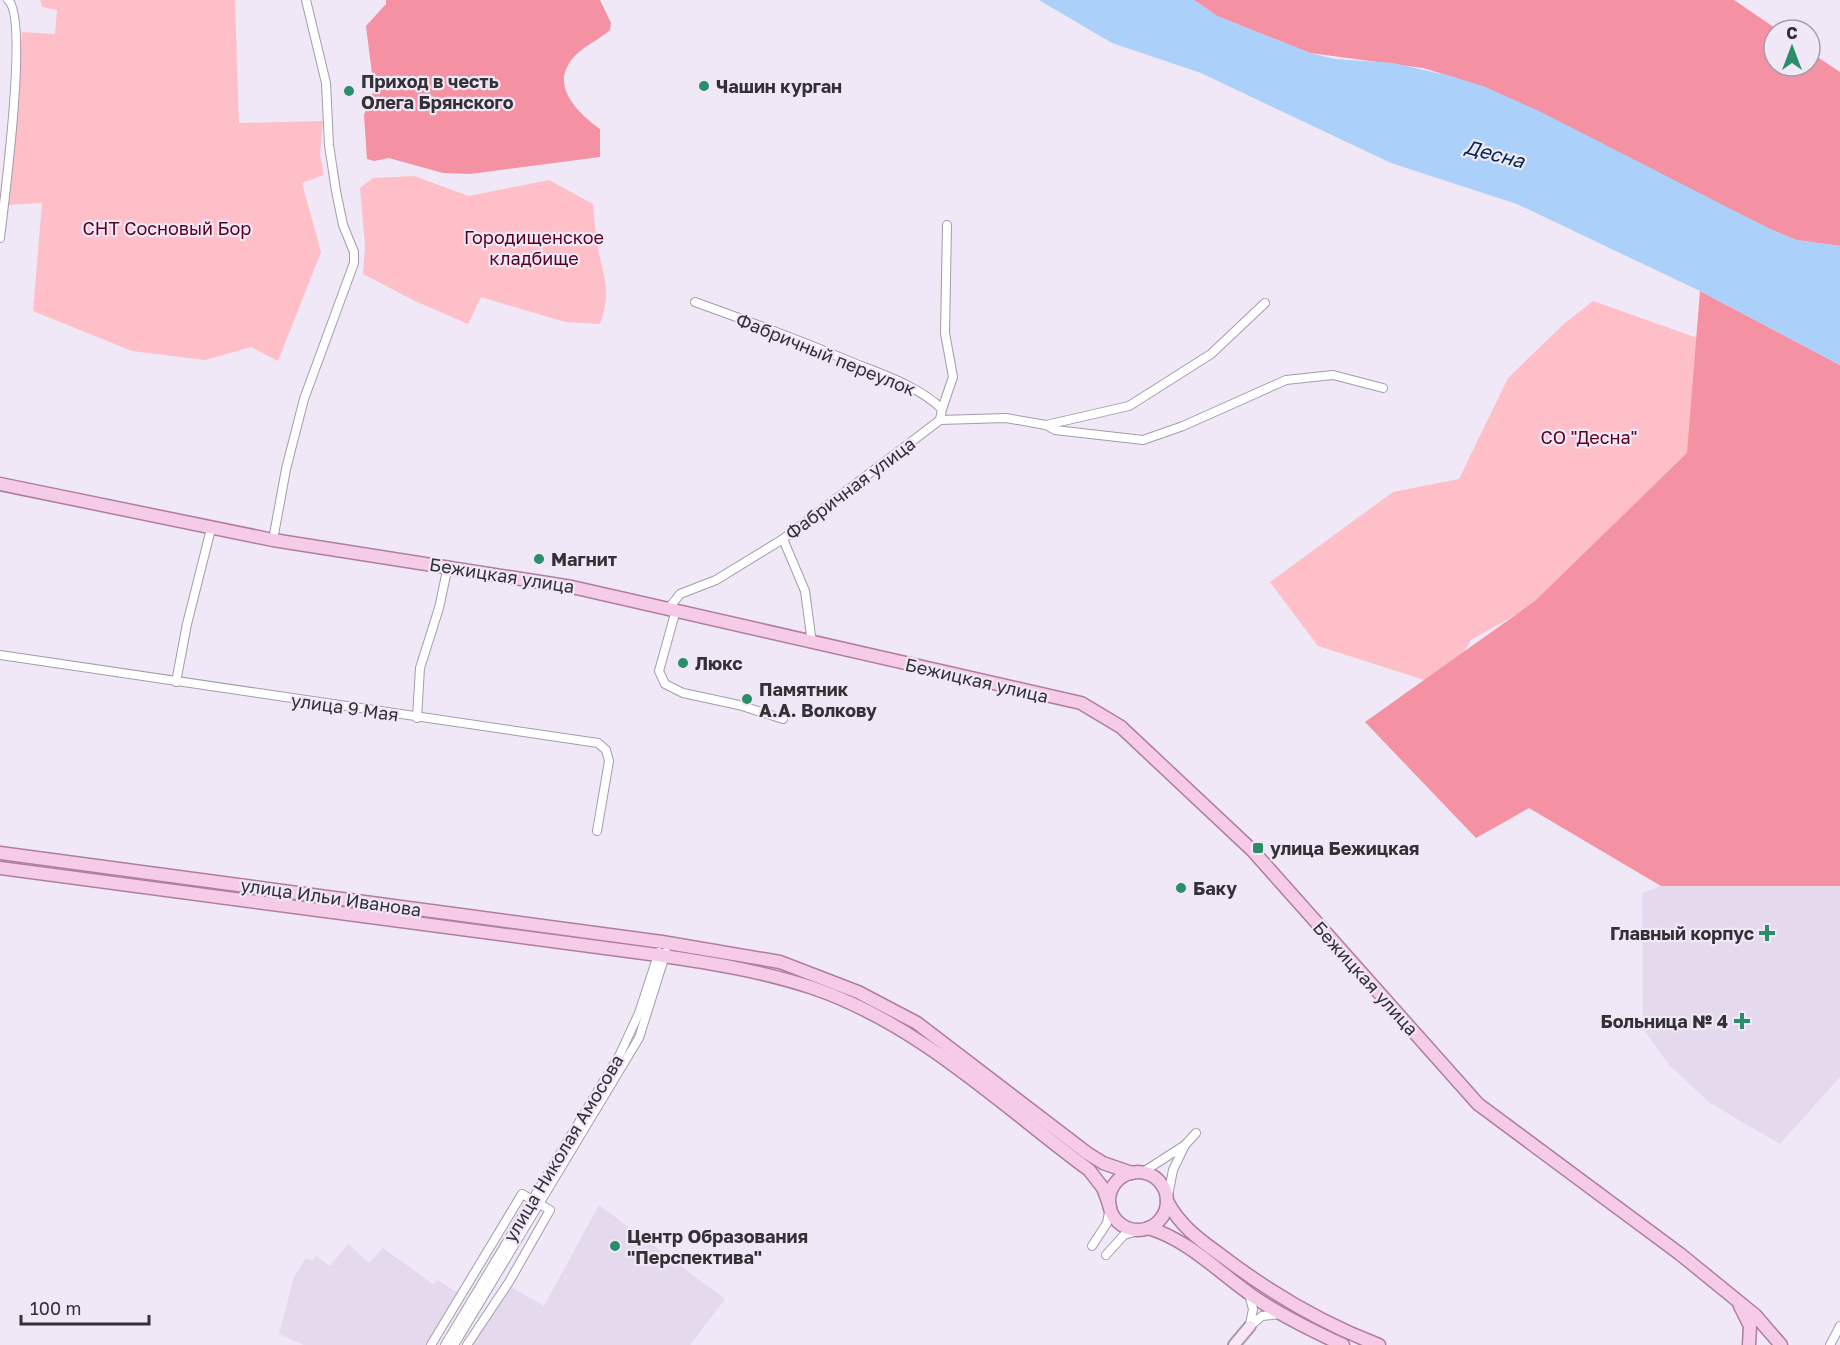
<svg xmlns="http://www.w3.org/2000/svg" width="1840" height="1345" viewBox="0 0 1840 1345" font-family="'Golos Text',sans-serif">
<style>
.built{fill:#e5d9ee}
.green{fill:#febfc8}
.forest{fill:#f491a2}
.water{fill:#abd0fa}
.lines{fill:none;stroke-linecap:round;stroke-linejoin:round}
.street-casing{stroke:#a49caa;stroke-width:10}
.secondary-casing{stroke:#a49caa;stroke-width:14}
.primary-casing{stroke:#ae7e9f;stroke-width:15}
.street{stroke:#fff;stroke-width:8}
.secondary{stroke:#fae5f3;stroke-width:10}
.primary{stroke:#f6cbe8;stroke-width:12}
.poi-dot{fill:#298e69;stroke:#f0e7f7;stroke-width:2}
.labels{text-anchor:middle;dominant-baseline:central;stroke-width:4.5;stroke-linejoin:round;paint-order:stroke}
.poi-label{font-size:18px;font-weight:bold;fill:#333036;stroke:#f0e7f7;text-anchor:start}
.park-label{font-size:18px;fill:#58001f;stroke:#f0e7f7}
.street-label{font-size:18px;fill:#333036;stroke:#f0e7f7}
.water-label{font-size:20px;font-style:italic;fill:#002a55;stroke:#f0e7f7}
</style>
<rect width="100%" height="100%" fill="#f0e7f7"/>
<g class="built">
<polygon points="1661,886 1840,886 1840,1077 1780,1144 1710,1103 1669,1065 1643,1029 1642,893"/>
<polygon points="599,1205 725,1299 690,1345 471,1345 511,1287 544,1306"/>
<polygon points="348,1244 369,1263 383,1248 433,1284 437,1280 458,1293 445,1318 426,1345 304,1345 279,1334 294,1277 306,1258 312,1261 316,1256 330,1266"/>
</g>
<g class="green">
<polygon points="40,0 235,0 239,123 323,121 320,155 324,175 302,183 321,252 278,361 251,347 205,360 132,351 33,311 42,203 6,205 22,32 55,34 57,10 42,7"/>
<path d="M414,176L469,196L549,180L593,204C594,217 595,229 597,242C602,276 613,287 600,324L565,322L481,297L468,324L415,301L363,274L365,246L360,188L373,178Z"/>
<polygon points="1593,301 1706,341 1700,452 1571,583 1471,640 1443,686 1318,646 1270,582 1393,492 1459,479 1508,378 1565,323"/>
</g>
<g class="forest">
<path d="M386,0H600L611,23L610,30C600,39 588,44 579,52C545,82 576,111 600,129V157L470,174L443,173L389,158L374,161L367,159L364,115L374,90L366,26L386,4Z"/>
<polygon points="1194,0 1734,0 1778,30 1774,30 1774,66 1810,66 1810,52 1840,72 1840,246 1796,240 1770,229 1485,87 1423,68 1310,53 1217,16"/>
<polygon points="1700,291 1840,365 1840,886 1661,886 1529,808 1476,838 1365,722 1535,601 1687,453"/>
</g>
<polygon class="water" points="1039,0 1194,0 1217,16 1310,53 1335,59 1393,63 1450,76 1485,87 1539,111 1770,229 1796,240 1840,246 1840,365 1700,291 1517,204 1391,163 1201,73 1112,43"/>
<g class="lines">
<defs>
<g id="street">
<path d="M0,238C4,203 29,17 8,0"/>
<path d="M695,302C748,321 801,341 854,363C884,375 918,386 942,409L940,420"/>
<polyline points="942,409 953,377 945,333 947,225"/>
<polyline points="1046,425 1129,406 1211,354 1265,303"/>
<polyline points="783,539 805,591 812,643"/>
<polyline points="273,540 286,469 304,399 354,263 354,252 343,225 336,191 329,145 326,83 306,0"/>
<polyline points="669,608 680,594 716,580 783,539 940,420 1006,418 1046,425 1055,430 1143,440 1183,426 1286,380 1333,375 1383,388"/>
<polyline points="676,610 659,671 665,684 683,693 739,705 783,719"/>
<polyline points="0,655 598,743 606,750 609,761 597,831"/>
<polyline points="176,682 187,624 211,529"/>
<polyline points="417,718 420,668 439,608 448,566"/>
<polyline points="1185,1145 1196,1133"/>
<polyline points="1143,1172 1185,1145 1173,1170 1167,1201"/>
<polyline points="1092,1246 1107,1223 1110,1207"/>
<polyline points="1106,1255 1124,1235 1148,1228"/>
<polyline points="1249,1294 1253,1309 1250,1324"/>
<polyline points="1250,1326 1262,1316 1280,1314"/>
<polyline points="431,1345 522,1194 550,1210 509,1282 467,1345"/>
<polyline points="445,1345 620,1054 639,1013 659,952"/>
<polyline points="454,1345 639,1038 666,952"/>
<polyline points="1830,1345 1840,1326"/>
</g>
<polyline id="secondary" points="1234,1345 1250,1326"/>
<g id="primary">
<polyline points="0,484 273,540 572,587 1081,703 1121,727 1253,851 1478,1104 1680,1254 1755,1315 1781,1345"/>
<polyline points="0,853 662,942 780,962 858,992 917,1023 1087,1153 1103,1163 1132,1173"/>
<path d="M0,868L658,955C711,963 762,971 813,988C919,1024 1001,1105 1089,1170L1103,1188L1110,1207"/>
<circle cx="1138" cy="1201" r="29"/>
<path d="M1167,1201C1180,1226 1200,1240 1222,1256C1272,1294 1321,1323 1379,1345"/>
<path d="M1148,1228C1190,1240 1221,1275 1257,1299C1284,1317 1313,1331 1343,1345"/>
<polyline points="1740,1306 1750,1326 1749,1345"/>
</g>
</defs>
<use href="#street" class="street-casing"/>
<use href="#secondary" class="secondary-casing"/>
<use href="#primary" class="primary-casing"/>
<use href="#street" class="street"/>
<use href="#secondary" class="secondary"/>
<use href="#primary" class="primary"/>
</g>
<g class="poi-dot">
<circle cx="704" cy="86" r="6"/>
<circle cx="349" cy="91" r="6"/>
<circle cx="539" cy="559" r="6"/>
<circle cx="683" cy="663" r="6"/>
<circle cx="747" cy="699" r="6"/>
<rect x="1252" y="842" width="12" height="12" rx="3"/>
<circle cx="1181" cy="888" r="6"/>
<path d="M1764 924h6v6h6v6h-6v6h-6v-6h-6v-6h6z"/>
<path d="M1739 1012h6v6h6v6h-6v6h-6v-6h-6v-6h6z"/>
<circle cx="615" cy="1246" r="6"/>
</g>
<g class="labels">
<g class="poi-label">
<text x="361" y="81">Приход в честь<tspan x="361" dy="21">Олега Брянского</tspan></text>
<text x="716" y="86">Чашин курган</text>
<text x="551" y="559">Магнит</text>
<text x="695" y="663">Люкс</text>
<text x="759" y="689">Памятник<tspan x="759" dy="21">А.А. Волкову</tspan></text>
<text x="1270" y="848">улица Бежицкая</text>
<text x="1193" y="888">Баку</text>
<text x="1754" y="933" text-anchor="end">Главный корпус</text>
<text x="1728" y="1021" text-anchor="end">Больница № 4</text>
<text x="627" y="1236">Центр Образования<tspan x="627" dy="21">"Перспектива"</tspan></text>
</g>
<g class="park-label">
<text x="167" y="228">СНТ Сосновый Бор</text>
<text x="534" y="237">Городищенское<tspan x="534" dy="21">кладбище</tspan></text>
<text x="1589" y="437">СО "Десна"</text>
</g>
<g class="street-label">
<text transform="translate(826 354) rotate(22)">Фабричный переулок</text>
<text transform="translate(850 488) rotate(-37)">Фабричная улица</text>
<text transform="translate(502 575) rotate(9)">Бежицкая улица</text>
<text transform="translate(977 680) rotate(13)">Бежицкая улица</text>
<text transform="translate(345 707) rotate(8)">улица 9 Мая</text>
<text transform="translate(331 897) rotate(8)">улица Ильи Иванова</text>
<text transform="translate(1366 978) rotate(48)">Бежицкая улица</text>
<text transform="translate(563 1148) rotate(-59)">улица Николая Амосова</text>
</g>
<g class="water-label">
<text transform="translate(1495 153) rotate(15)">Десна</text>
</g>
</g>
<g transform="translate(1792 48)"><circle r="28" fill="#f0e7f7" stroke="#a49eaa" stroke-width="1.5"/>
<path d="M0-4.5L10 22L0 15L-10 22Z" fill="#298e69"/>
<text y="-9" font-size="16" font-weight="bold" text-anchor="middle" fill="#333036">С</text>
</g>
<path d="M21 1315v9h128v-9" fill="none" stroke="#333036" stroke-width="3"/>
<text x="30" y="1315" font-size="18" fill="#333036" stroke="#f0e7f7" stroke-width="4.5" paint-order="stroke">100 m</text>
</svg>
